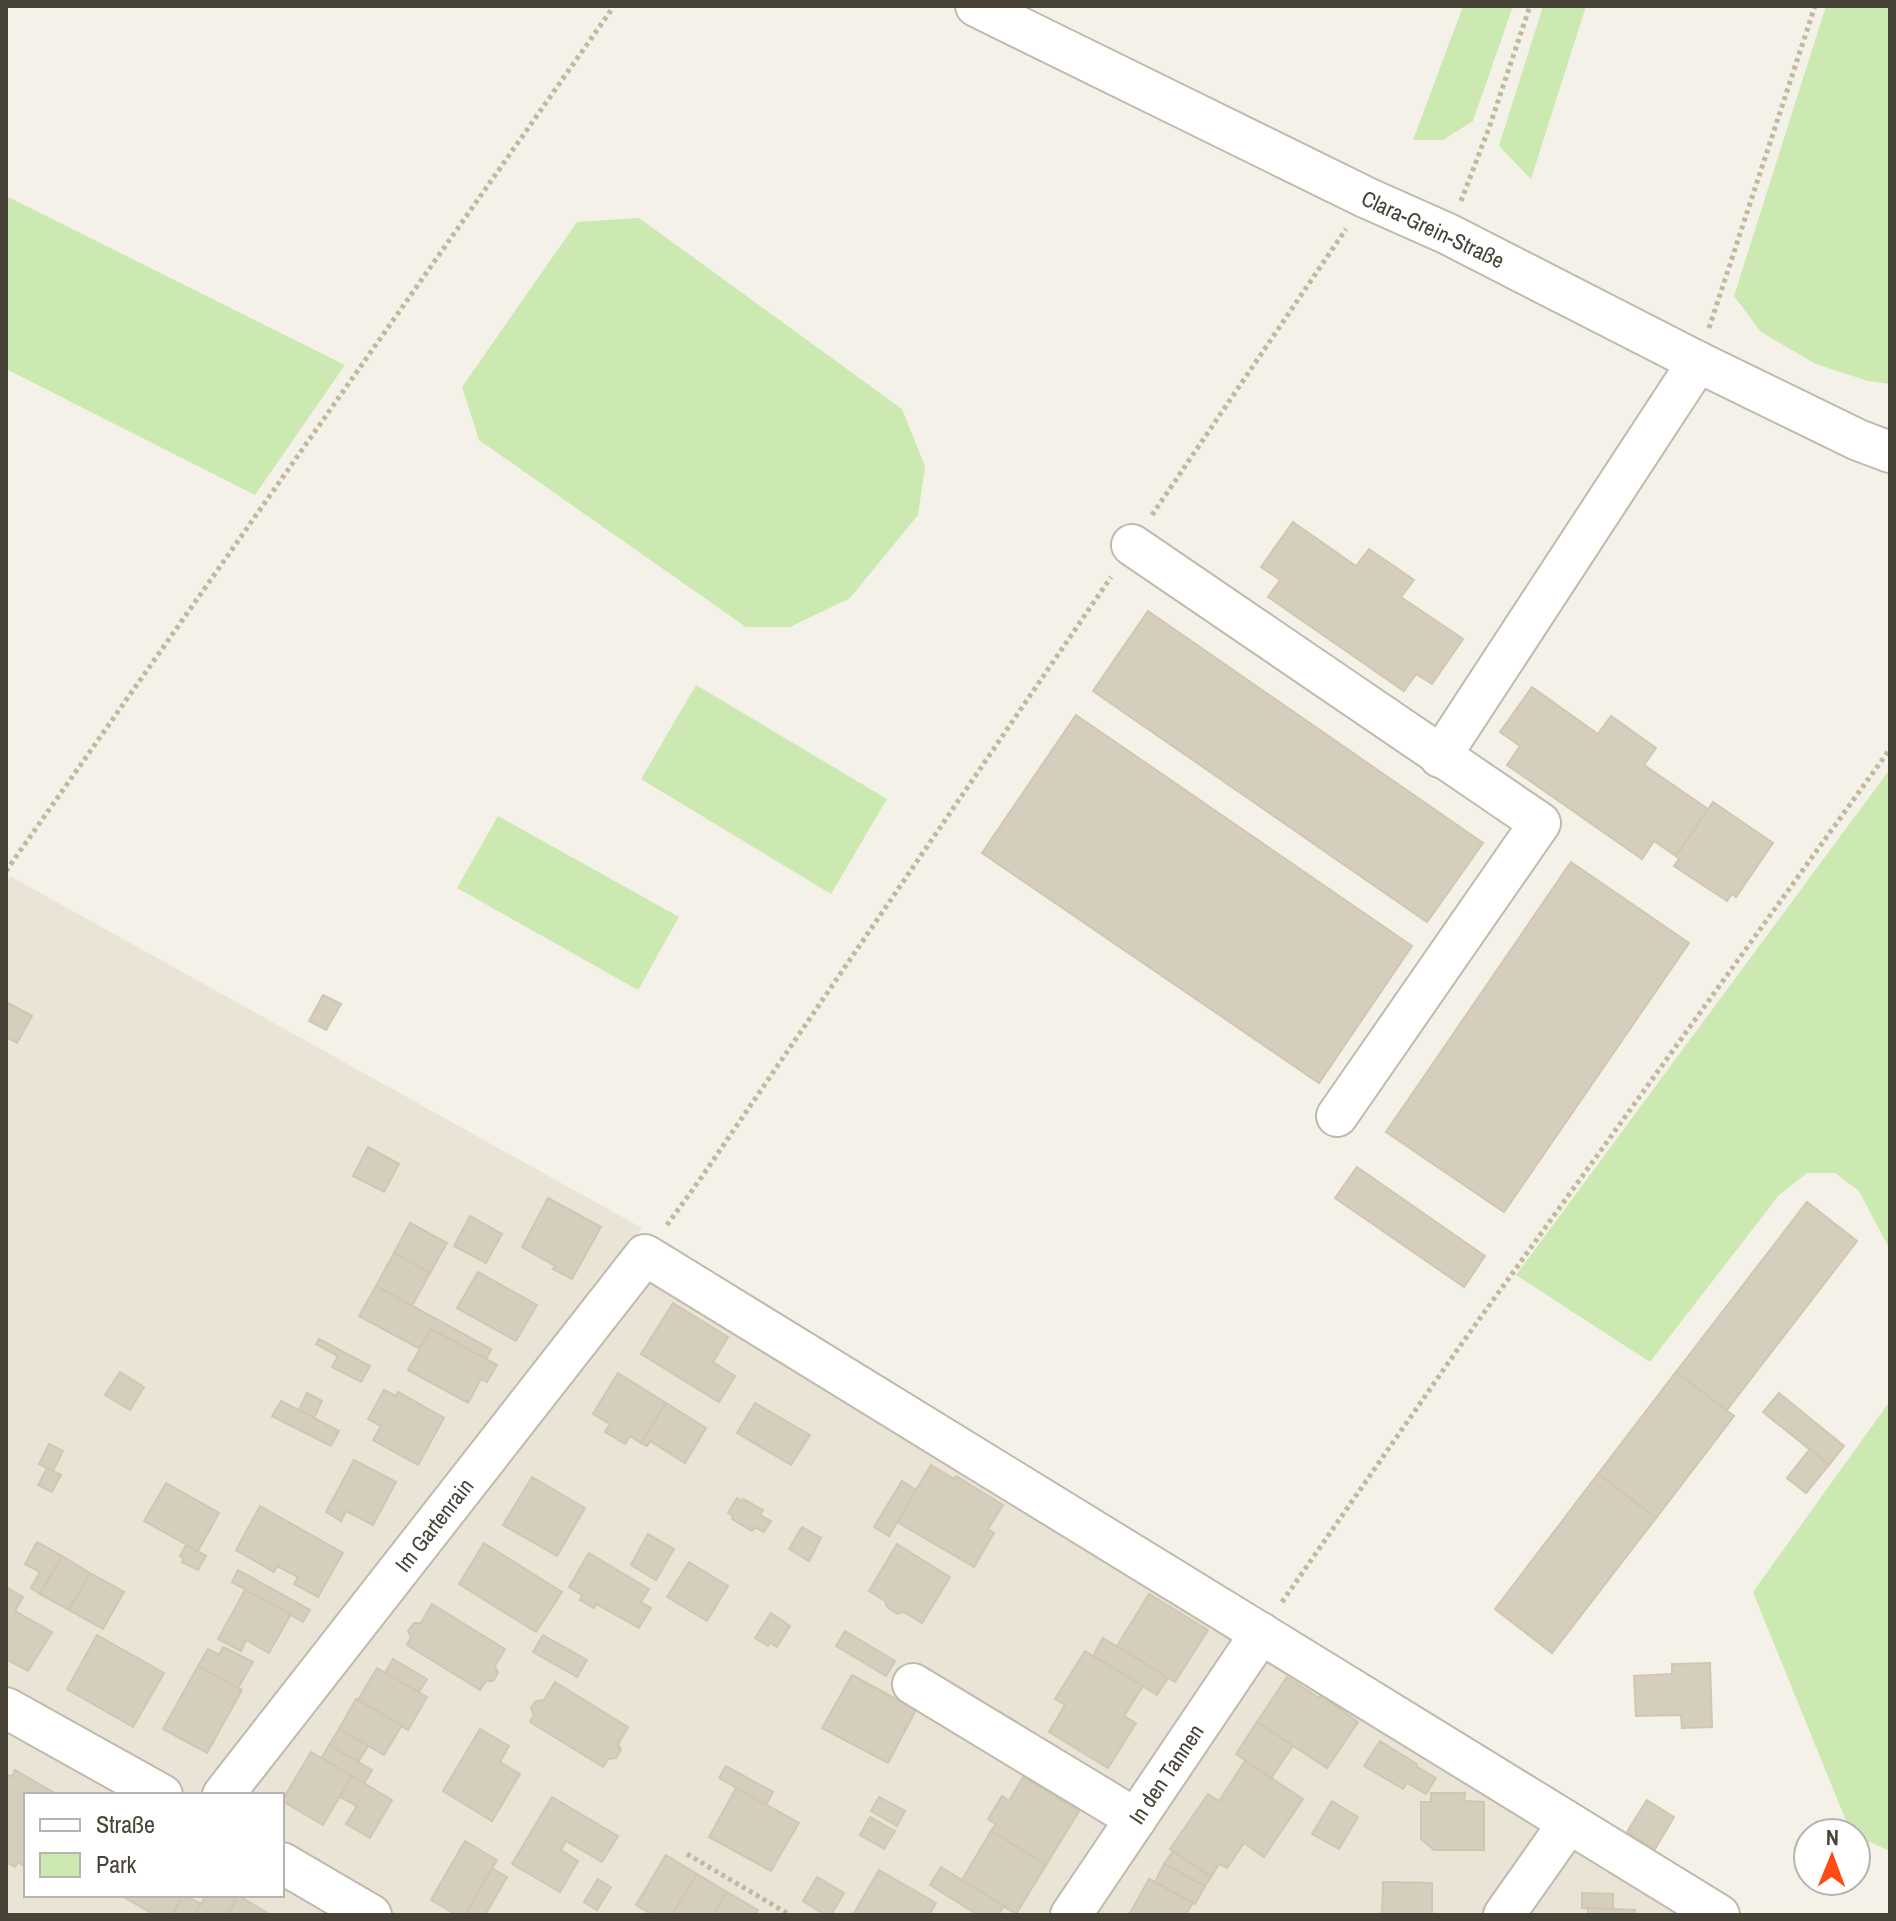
<svg xmlns="http://www.w3.org/2000/svg" width="1896" height="1921" viewBox="0 0 1896 1921" font-family="'Archivo Narrow',sans-serif">
<style>
.residential{fill:#e9e4d6;fill-rule:evenodd}
.green{fill:#cbe9b0}
.building{fill:#d6cebd;stroke:#d1c7b0;stroke-width:2}
.lines{fill:none;stroke-linecap:round;stroke-linejoin:round}
.minor-casing{stroke:#c0baab;stroke-width:44}
.path{stroke:#c2b89b;stroke-width:5;stroke-dasharray:4 4;stroke-linecap:butt}
.minor{stroke:#fff;stroke-width:40}
.labels{text-anchor:middle;dominant-baseline:central;stroke-width:7;stroke-linejoin:round;paint-order:stroke}
.street-label{font-size:22px;fill:#484337;stroke:#fff}
</style>
<rect width="100%" height="100%" fill="#f4f2e8"/>
<path class="residential" d="M10,876L642,1228L622,1254L1694,1915H6V882ZM26,1795H282V1895H26Z"/>
<g class="green">
<polygon points="1463,6 1513,6 1473,121 1443,140 1413,140"/>
<polygon points="1543,6 1586,6 1531,179 1499,146"/>
<polygon points="1826,6 1890,6 1890,384 1868,381 1816,364 1761,332 1734,296"/>
<polygon points="6,196 345,365 255,495 6,369"/>
<polygon points="639,218 902,409 925,466 918,515 850,598 790,627 746,627 479,440 462,387 577,222"/>
<polygon points="696,685 887,799 831,894 641,779"/>
<polygon points="1890,769 1890,1250 1859,1191 1835,1173 1807,1173 1779,1195 1650,1362 1516,1275"/>
<polygon points="498,816 679,917 638,990 457,888"/>
<polygon points="1890,1401 1890,1851 1856,1836 1856,1833 1851,1833 1753,1592"/>
</g>
<g class="building">
<polygon points="1293,522 1356,566 1369,549 1414,580 1401,597 1463,639 1432,684 1416,674 1404,691 1268,597 1280,580 1261,567"/>
<polygon points="1148,611 1483,843 1427,922 1093,691"/>
<polygon points="1532,687 1598,734 1611,716 1656,748 1644,765 1708,809 1676,856 1654,841 1642,859 1507,765 1520,746 1500,732"/>
<polygon points="1076,715 1412,946 1319,1083 982,853"/>
<polygon points="1713,802 1773,843 1736,897 1732,894 1727,901 1674,866 1679,859 1676,856"/>
<polygon points="1571,862 1689,943 1504,1212 1386,1132"/>
<polygon points="323,995 341,1004 326,1030 309,1021"/>
<polygon points="6,1002 32,1016 17,1043 6,1037"/>
<polygon points="368,1147 399,1164 384,1192 353,1176"/>
<polygon points="1357,1167 1485,1256 1464,1287 1335,1198"/>
<polygon points="548,1198 601,1227 572,1279 553,1269 555,1266 522,1247"/>
<polygon points="1807,1202 1857,1241 1726,1411 1676,1372"/>
<polygon points="470,1216 502,1234 486,1263 454,1246"/>
<polygon points="410,1223 447,1243 430,1273 394,1253"/>
<polygon points="394,1253 430,1273 412,1306 376,1286"/>
<polygon points="478,1272 537,1305 516,1341 457,1308"/>
<polygon points="376,1286 491,1349 486,1360 431,1329 420,1349 359,1316"/>
<polygon points="673,1303 728,1337 713,1362 735,1376 719,1402 641,1354"/>
<polygon points="431,1329 497,1365 487,1382 481,1379 468,1403 408,1370"/>
<polygon points="319,1339 370,1366 361,1382 332,1367 338,1356 316,1344"/>
<polygon points="120,1372 144,1387 130,1410 105,1395"/>
<polygon points="1676,1372 1734,1416 1656,1518 1598,1474"/>
<polygon points="618,1373 666,1403 641,1443 630,1436 625,1444 605,1432 610,1424 593,1414"/>
<polygon points="384,1390 396,1396 398,1392 444,1418 418,1465 373,1440 381,1426 368,1419"/>
<polygon points="307,1393 322,1401 314,1418 299,1410"/>
<polygon points="1779,1393 1844,1446 1829,1465 1763,1412"/>
<polygon points="281,1401 339,1431 331,1446 272,1416"/>
<polygon points="666,1403 706,1428 685,1463 650,1441 647,1446 641,1443"/>
<polygon points="755,1403 810,1435 791,1465 737,1433"/>
<polygon points="49,1444 63,1451 53,1471 39,1464"/>
<polygon points="1810,1449 1829,1465 1806,1493 1787,1478"/>
<polygon points="354,1460 396,1482 373,1525 346,1511 341,1521 326,1512"/>
<polygon points="931,1465 954,1479 956,1476 1003,1505 988,1529 994,1533 974,1567 897,1522"/>
<polygon points="47,1468 61,1475 52,1492 38,1485"/>
<polygon points="1598,1474 1656,1518 1552,1653 1495,1609"/>
<polygon points="532,1477 585,1508 557,1556 503,1525"/>
<polygon points="902,1481 916,1490 889,1536 874,1527"/>
<polygon points="166,1483 219,1513 198,1551 144,1521"/>
<polygon points="737,1498 742,1501 743,1499 763,1510 760,1515 771,1521 764,1532 755,1527 752,1531 732,1519 733,1516 728,1513"/>
<polygon points="260,1506 343,1553 318,1597 294,1584 298,1577 277,1566 274,1572 236,1550"/>
<polygon points="802,1527 821,1538 809,1561 789,1549"/>
<polygon points="648,1534 674,1549 656,1580 631,1565"/>
<polygon points="37,1542 62,1556 40,1594 31,1588 40,1572 25,1564"/>
<polygon points="484,1543 562,1592 536,1632 459,1584"/>
<polygon points="897,1544 950,1577 922,1623 904,1612 898,1614 887,1607 885,1601 869,1591"/>
<polygon points="186,1545 206,1556 198,1570 182,1562 184,1558 180,1556"/>
<polygon points="589,1553 649,1589 641,1602 651,1608 639,1628 596,1604 594,1608 580,1600 582,1595 569,1587"/>
<polygon points="62,1556 90,1573 69,1610 40,1594"/>
<polygon points="689,1562 728,1586 707,1621 667,1597"/>
<polygon points="238,1570 310,1610 303,1622 232,1582"/>
<polygon points="90,1573 124,1592 103,1629 69,1610"/>
<polygon points="6,1587 23,1597 15,1611 52,1632 28,1671 6,1659"/>
<polygon points="245,1590 291,1614 269,1653 246,1640 241,1651 218,1639"/>
<polygon points="1149,1594 1208,1630 1175,1682 1117,1646"/>
<polygon points="432,1604 505,1649 495,1666 498,1673 493,1681 486,1681 480,1690 407,1645 411,1637 408,1631 414,1623 421,1623"/>
<polygon points="771,1613 790,1626 777,1647 770,1643 768,1646 755,1638"/>
<polygon points="845,1631 895,1661 886,1676 836,1646"/>
<polygon points="97,1635 164,1673 133,1727 67,1689"/>
<polygon points="543,1635 587,1660 577,1677 533,1652"/>
<polygon points="1103,1638 1168,1678 1157,1695 1093,1656"/>
<polygon points="223,1647 253,1662 238,1688 198,1666 208,1649 219,1655"/>
<polygon points="1085,1651 1143,1686 1124,1716 1136,1723 1108,1768 1049,1732 1065,1705 1055,1699"/>
<polygon points="393,1659 427,1679 419,1692 385,1673"/>
<polygon points="1710,1663 1712,1727 1682,1728 1681,1715 1636,1716 1634,1676 1672,1674 1672,1664"/>
<polygon points="198,1666 242,1690 207,1753 163,1729"/>
<polygon points="377,1668 427,1697 408,1730 358,1700"/>
<polygon points="852,1675 916,1710 888,1763 822,1728"/>
<polygon points="1287,1677 1319,1698 1321,1695 1358,1722 1327,1768 1257,1722"/>
<polygon points="555,1682 628,1727 618,1744 621,1750 616,1758 608,1759 603,1767 530,1722 534,1715 531,1708 536,1701 544,1700"/>
<polygon points="356,1699 402,1725 384,1755 339,1729"/>
<polygon points="1257,1722 1293,1746 1271,1778 1236,1754"/>
<polygon points="339,1729 368,1746 358,1762 329,1745"/>
<polygon points="480,1729 509,1746 500,1762 520,1774 492,1821 443,1791"/>
<polygon points="1380,1741 1417,1764 1416,1766 1436,1778 1426,1794 1407,1783 1403,1789 1364,1766"/>
<polygon points="329,1745 372,1770 364,1784 321,1759"/>
<polygon points="311,1752 352,1776 323,1825 282,1801"/>
<polygon points="1245,1761 1303,1799 1264,1857 1244,1843 1227,1868 1219,1864 1211,1877 1170,1849 1208,1794 1219,1801"/>
<polygon points="726,1766 773,1792 766,1805 719,1778"/>
<polygon points="15,1770 58,1795 26,1795 26,1867 18,1862 15,1867 6,1862 6,1774 12,1777"/>
<polygon points="352,1776 392,1800 370,1838 346,1824 357,1806 340,1797"/>
<polygon points="1023,1777 1079,1811 1046,1865 991,1831 996,1824 988,1819 1002,1796 1009,1801"/>
<polygon points="736,1788 799,1823 771,1871 709,1837"/>
<polygon points="1431,1793 1465,1793 1464,1801 1484,1802 1484,1850 1434,1850 1421,1839 1421,1802 1431,1802"/>
<polygon points="552,1797 618,1836 602,1862 566,1841 561,1850 578,1861 560,1892 512,1864"/>
<polygon points="879,1797 905,1811 897,1826 871,1811"/>
<polygon points="1647,1800 1674,1817 1655,1849 1627,1832"/>
<polygon points="1332,1801 1358,1817 1339,1849 1312,1834"/>
<polygon points="870,1817 895,1831 884,1849 860,1835"/>
<polygon points="991,1831 1046,1865 1016,1914 962,1880"/>
<polygon points="465,1841 497,1860 465,1915 457,1915 431,1900"/>
<polygon points="1173,1851 1211,1877 1205,1886 1164,1864"/>
<polygon points="666,1855 697,1874 672,1915 653,1915 636,1905"/>
<polygon points="1164,1864 1205,1886 1195,1904 1155,1882"/>
<polygon points="941,1867 1004,1906 998,1915 978,1915 930,1885"/>
<polygon points="492,1868 507,1877 485,1915 465,1915"/>
<polygon points="879,1870 936,1903 929,1915 853,1915"/>
<polygon points="697,1874 727,1892 713,1915 672,1915"/>
<polygon points="817,1877 844,1893 831,1915 825,1915 803,1901"/>
<polygon points="598,1879 611,1887 597,1910 584,1902"/>
<polygon points="1149,1879 1193,1903 1186,1915 1129,1915"/>
<polygon points="1383,1882 1432,1883 1432,1915 1382,1915"/>
<polygon points="727,1892 758,1910 755,1915 713,1915"/>
<polygon points="1582,1893 1613,1894 1613,1909 1582,1908"/>
<polygon points="120,1895 184,1895 172,1915 155,1915"/>
<polygon points="184,1895 201,1904 195,1915 172,1915"/>
<polygon points="206,1895 227,1895 236,1900 227,1915 195,1915"/>
<polygon points="239,1896 271,1915 227,1915"/>
<polygon points="1588,1908 1635,1910 1635,1915 1581,1915 1588,1914"/>
</g>
<g class="lines">
<defs>
<g id="minor">
<polyline points="976,6 1367,198 1448,234 1698,362 1858,440 1890,452"/>
<polyline points="1132,545 1540,823 1337,1116"/>
<polyline points="1440,757 1698,362"/>
<polyline points="913,1684 1136,1819"/>
<polyline points="6,1708 162,1795"/>
<polyline points="223,1795 645,1255 1719,1915"/>
<polyline points="282,1863 371,1915"/>
<polyline points="1071,1915 1261,1633"/>
<polyline points="1504,1915 1568,1824"/>
</g>
</defs>
<use href="#minor" class="minor-casing"/>
<g class="path">
<polyline points="1461,201 1489,128 1530,6"/>
<polyline points="1709,328 1815,6"/>
<polyline points="1152,515 1346,229"/>
<polyline points="6,871 614,6"/>
<polyline points="667,1225 701,1178 1111,577"/>
<polyline points="1282,1602 1460,1346 1890,749"/>
<polyline points="687,1854 790,1915"/>
</g>
<use href="#minor" class="minor"/>
</g>
<g class="labels">
<g class="street-label">
<text transform="translate(1433 229) rotate(25)">Clara-Grein-Straße</text>
<text transform="translate(434 1525) rotate(-52)">Im Gartenrain</text>
<text transform="translate(1166 1774) rotate(-56)">In den Tannen</text>
</g>
</g>
<rect width="1896" height="1921" fill="none" stroke="#484337" stroke-width="16"/>
<rect x="24" y="1793" width="260" height="104" fill="#ffffff" stroke="#b6b4af" stroke-width="2"/>
<rect x="40" y="1819" width="40" height="12" fill="#ffffff" stroke="#b6b4af" stroke-width="2"/>
<text x="96" y="1833" font-size="24" fill="#484337">Straße</text>
<rect x="40" y="1853" width="40" height="24" fill="#cbe9b0" stroke="#b6b4af" stroke-width="2"/>
<text x="96" y="1873" font-size="24" fill="#484337">Park</text>
<g transform="translate(1832 1857) rotate(1)"><circle r="38" fill="#ffffff" stroke="#b6b4af" stroke-width="2"/>
<path d="M0-6L14 30L0 20L-14 30Z" fill="#fe4a15"/>
<text y="-12" font-size="22" font-weight="bold" text-anchor="middle" fill="#484337">N</text>
</g>
</svg>
